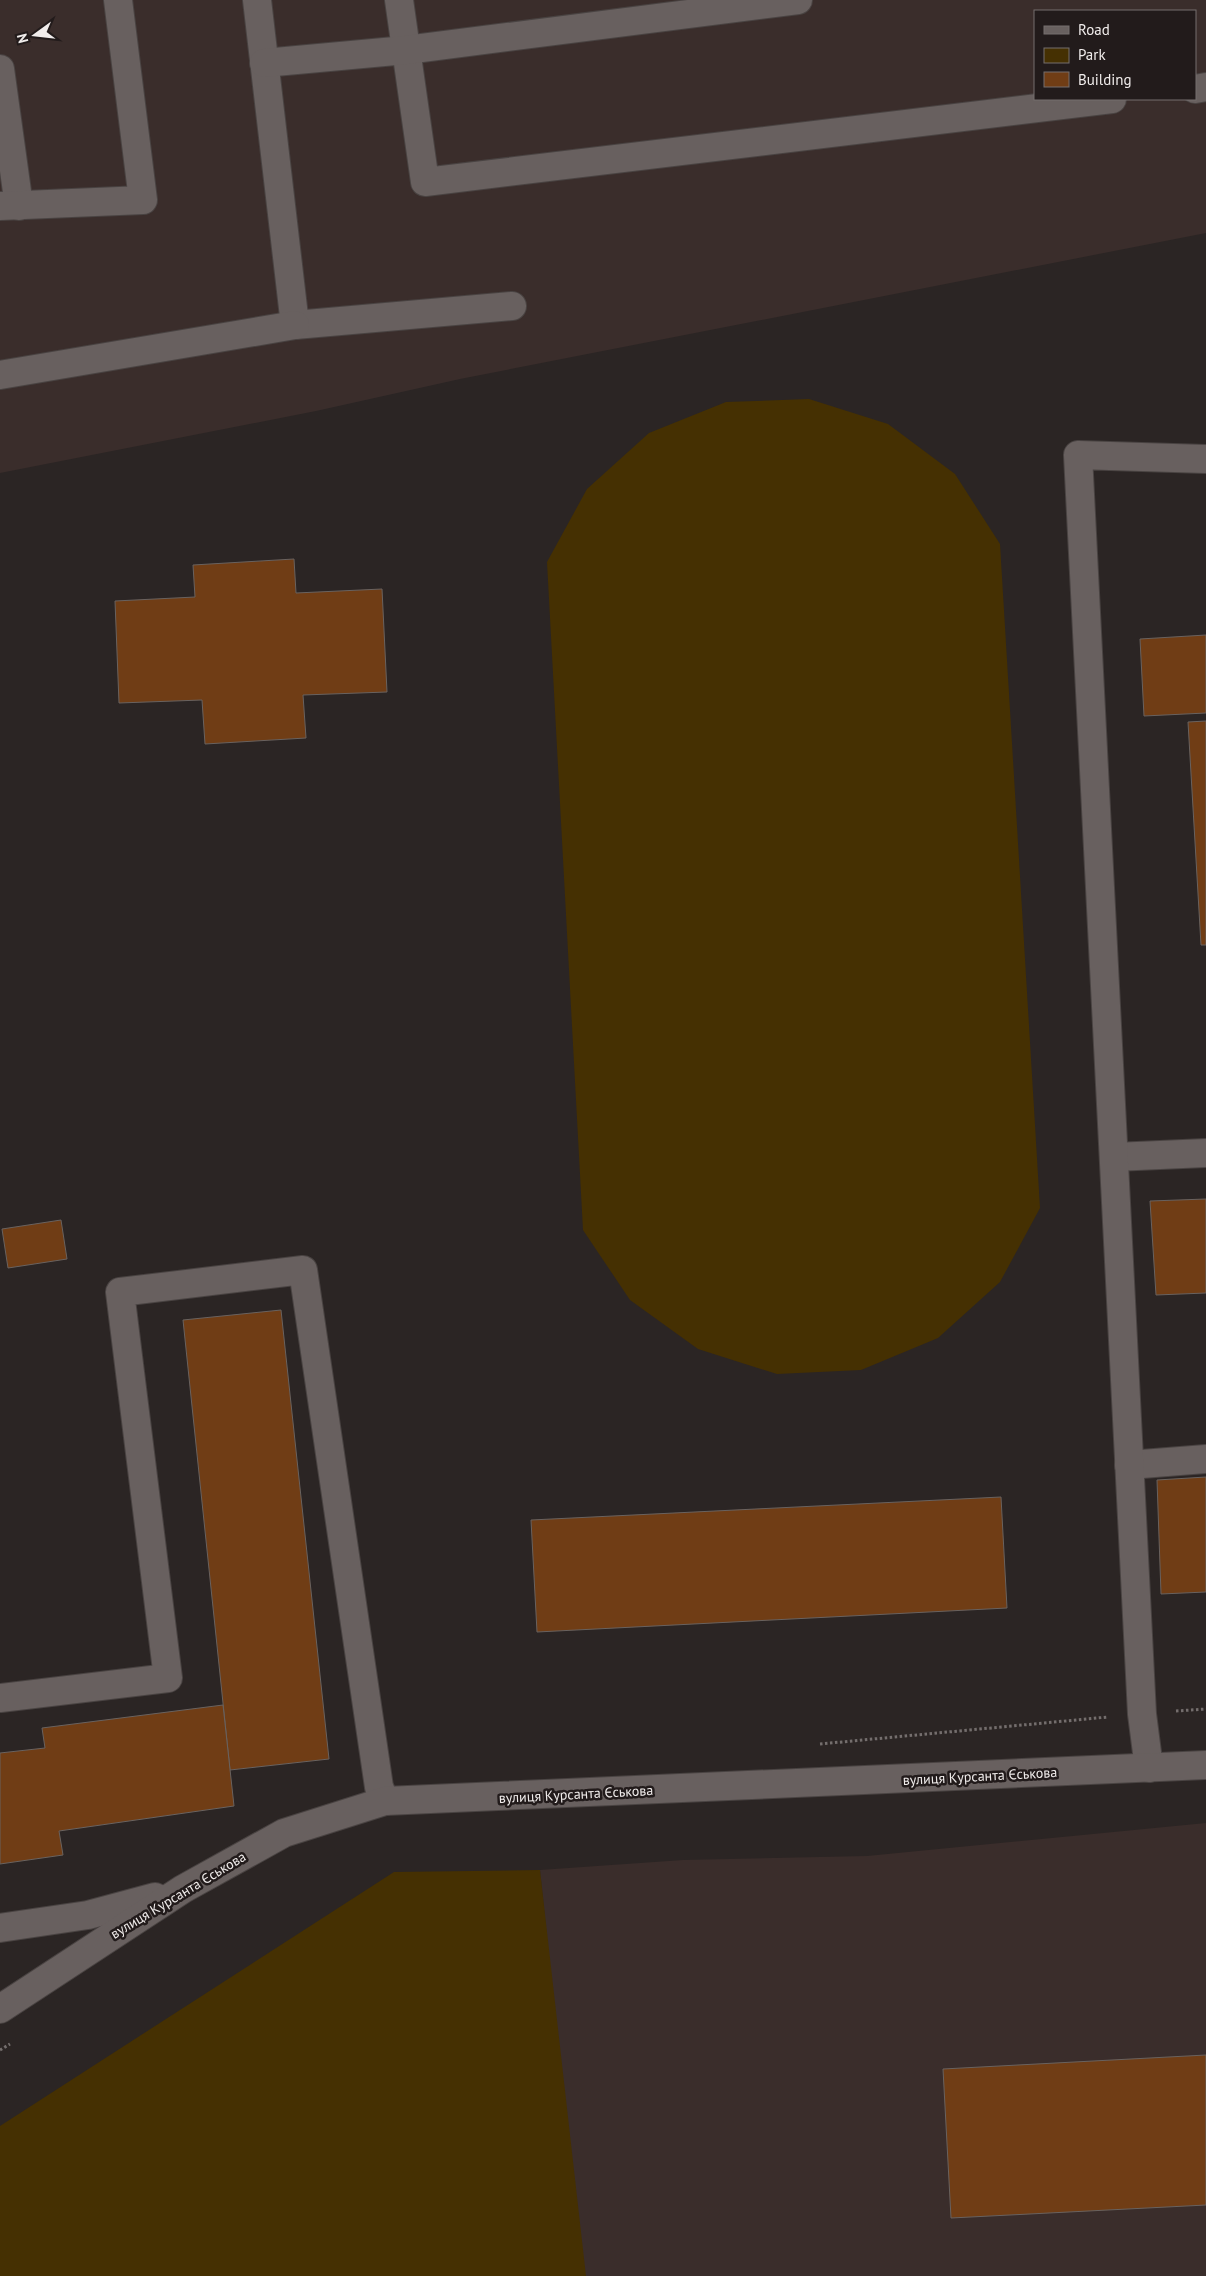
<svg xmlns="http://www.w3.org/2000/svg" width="1206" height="2276" viewBox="0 0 1206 2276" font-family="'PT Sans',sans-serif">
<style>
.built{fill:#3a2d2b;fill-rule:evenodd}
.green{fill:#453002}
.building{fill:#703d15;stroke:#69625f}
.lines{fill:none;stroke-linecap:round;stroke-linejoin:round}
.minor-casing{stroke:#494342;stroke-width:30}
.path{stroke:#746e6d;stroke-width:3;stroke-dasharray:2.5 2.5;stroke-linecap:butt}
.minor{stroke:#68605f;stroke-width:28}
.labels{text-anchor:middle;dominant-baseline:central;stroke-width:5;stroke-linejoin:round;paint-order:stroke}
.street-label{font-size:14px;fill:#f0eceb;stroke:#221b1b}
</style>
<rect width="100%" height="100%" fill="#2b2524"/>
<g class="built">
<path d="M0,0H1206V233L460,379L316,411L0,473ZM1035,11H1195V99H1035Z"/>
<polygon points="1206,1823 1206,2276 582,2276 540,1870 683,1860 867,1856"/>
</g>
<g class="green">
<polygon points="809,399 888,424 955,474 1000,544 1040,1208 1000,1282 938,1338 861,1370 777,1374 698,1349 630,1300 583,1230 547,562 587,489 649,433 726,402"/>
<polygon points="540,1870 586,2276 0,2276 0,2126 394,1872"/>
</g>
<g class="building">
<polygon points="294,559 296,593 382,589 387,692 303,695 306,738 205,744 202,700 119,703 115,601 195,597 193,565"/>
<polygon points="1206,635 1206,713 1144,716 1140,639"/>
<polygon points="1206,721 1206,945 1201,945 1188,722"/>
<polygon points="1206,1199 1206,1293 1156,1295 1150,1201"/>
<polygon points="61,1220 67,1259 8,1268 2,1229"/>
<polygon points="281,1310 329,1759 230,1770 183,1320"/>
<polygon points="1206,1477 1206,1592 1161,1594 1157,1480"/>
<polygon points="1001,1497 1007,1608 537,1632 531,1520"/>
<polygon points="223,1705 234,1806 59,1831 63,1855 0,1864 0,1753 45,1748 42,1728"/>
<polygon points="1206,2055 1206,2205 951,2218 943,2069"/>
</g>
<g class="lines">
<defs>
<g id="minor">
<polyline points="257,0 295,325 512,306"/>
<polyline points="399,0 425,182 1112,99"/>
<polyline points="264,63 406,50 798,0"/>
<polyline points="0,69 19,206"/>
<polyline points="1195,89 1206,87"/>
<polyline points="0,206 143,200 118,0"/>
<polyline points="0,375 295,325"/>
<polyline points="1114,1157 1206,1153"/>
<polyline points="1129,1465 1206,1459"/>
<polyline points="0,1698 168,1678 120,1292 303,1270 379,1787 385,1801"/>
<polyline points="1149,1768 1142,1714 1078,455 1206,459"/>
<polyline points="0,1928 88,1915 155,1897"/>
<polyline points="0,2009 183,1889 284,1833 385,1801 1206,1765"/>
</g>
</defs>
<use href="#minor" class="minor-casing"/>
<g class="path">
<polyline points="1176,1711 1206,1709"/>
<polyline points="820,1744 1108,1717"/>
<polyline points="0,2050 10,2044"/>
</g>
<use href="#minor" class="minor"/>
</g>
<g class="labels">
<g class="street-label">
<text transform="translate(980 1776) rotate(-3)">вулиця Курсанта Єськова</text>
<text transform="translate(576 1794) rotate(-3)">вулиця Курсанта Єськова</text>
<text transform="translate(178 1895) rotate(-31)">вулиця Курсанта Єськова</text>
</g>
</g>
<rect x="1034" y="10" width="162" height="90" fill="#221b1b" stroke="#746f6e"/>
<rect x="1044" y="26" width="25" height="8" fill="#68605f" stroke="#746f6e"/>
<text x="1078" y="35" font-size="15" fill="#f0eceb">Road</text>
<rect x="1044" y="48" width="25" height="15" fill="#453002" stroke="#746f6e"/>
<text x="1078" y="60" font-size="15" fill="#f0eceb">Park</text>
<rect x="1044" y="72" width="25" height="15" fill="#703d15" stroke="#746f6e"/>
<text x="1078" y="85" font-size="15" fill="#f0eceb">Building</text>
<g transform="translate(35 35) rotate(255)" stroke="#221b1b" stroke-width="4" paint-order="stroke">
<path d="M0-4L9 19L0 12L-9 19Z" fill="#f0eceb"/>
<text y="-8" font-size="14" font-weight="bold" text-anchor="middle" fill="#f0eceb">N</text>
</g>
</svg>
